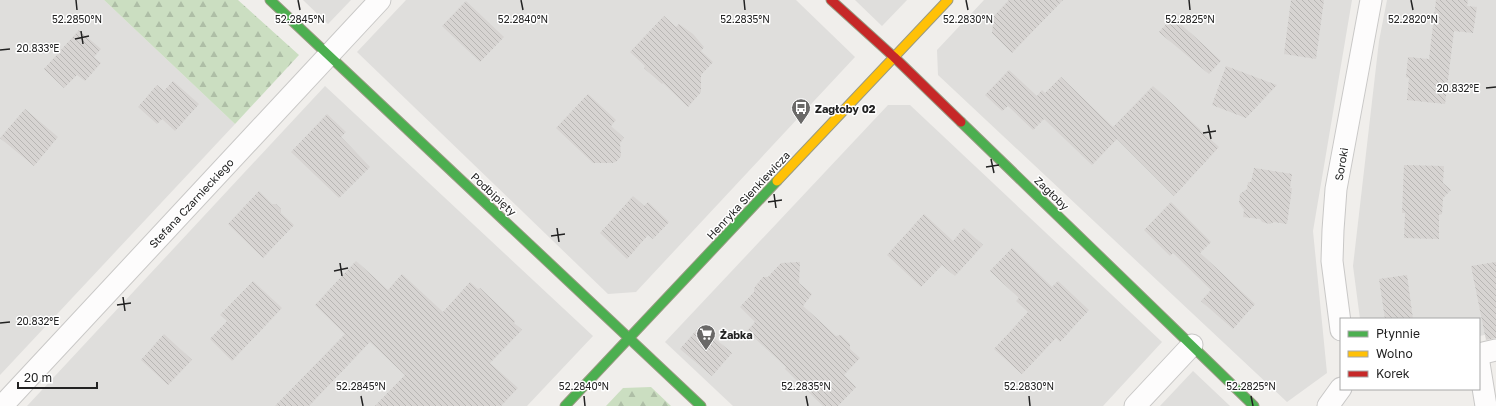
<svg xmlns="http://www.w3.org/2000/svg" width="1496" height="406" viewBox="0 0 1496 406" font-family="'Golos Text',sans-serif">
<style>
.residential{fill:#dfdedc}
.forest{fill:url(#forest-firs)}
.building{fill:url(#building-back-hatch)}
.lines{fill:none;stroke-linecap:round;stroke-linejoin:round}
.street-casing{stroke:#c9c8c7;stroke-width:23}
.fast-casing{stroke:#999a82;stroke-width:11}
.slow-casing{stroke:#999a82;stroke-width:11}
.jam-casing{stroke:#999a82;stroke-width:11}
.street{stroke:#fdfcfc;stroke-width:21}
.fast{stroke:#4caf50;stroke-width:9}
.slow{stroke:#ffc107;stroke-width:9}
.jam{stroke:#c62828;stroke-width:9}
.ticks{fill:none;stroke:#222;stroke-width:1.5}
.labels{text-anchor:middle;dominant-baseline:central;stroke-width:3;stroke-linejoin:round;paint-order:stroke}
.poi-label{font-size:11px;font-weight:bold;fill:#222;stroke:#fff;text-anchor:start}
.street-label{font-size:11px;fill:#222;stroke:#fff}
.ticks-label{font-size:10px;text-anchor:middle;fill:#222;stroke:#fff;stroke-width:3;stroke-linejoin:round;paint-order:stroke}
</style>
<defs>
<pattern id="forest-firs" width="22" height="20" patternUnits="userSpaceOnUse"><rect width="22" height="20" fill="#cbdec1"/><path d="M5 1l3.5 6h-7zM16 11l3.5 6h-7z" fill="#aebea6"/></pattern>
<pattern id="building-back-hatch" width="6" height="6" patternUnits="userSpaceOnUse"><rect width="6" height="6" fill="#d7d4d2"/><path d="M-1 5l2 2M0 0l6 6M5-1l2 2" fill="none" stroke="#b8b6b4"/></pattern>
</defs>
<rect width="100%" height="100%" fill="#f0eeeb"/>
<g class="residential">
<polygon points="0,0 104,0 235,124 0,375"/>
<polygon points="303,0 351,0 328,24"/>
<polygon points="406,0 796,0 855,57 636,292 608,294 357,52"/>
<polygon points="855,0 907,0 882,26"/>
<polygon points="984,0 1352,0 1313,231 1327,373 1287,402 938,75 937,50"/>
<polygon points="1387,0 1496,0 1496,333 1479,336 1479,319 1360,319 1353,266 1379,41"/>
<polygon points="325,86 593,336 527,406 27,406"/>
<polygon points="888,105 910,105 1162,342 1103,406 733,406 665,342"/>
<polygon points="1193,371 1230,406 1160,406"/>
</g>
<g class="forest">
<polygon points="104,0 238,0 299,55 235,124"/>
<polygon points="651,387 671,406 606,406 623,388"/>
</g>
<g class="building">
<polygon points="1009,0 1063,0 1012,53 992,33 994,16"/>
<polygon points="1291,0 1324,0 1316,59 1284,54"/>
<polygon points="1436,0 1468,0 1467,6 1477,7 1473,33 1454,31 1445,104 1407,100 1409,78 1406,77 1408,57 1429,59"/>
<polygon points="466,1 504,37 480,62 442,26"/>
<polygon points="664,16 676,27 679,24 693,34 704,47 701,51 713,62 701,75 701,92 688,107 663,83 662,84 644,68 645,66 630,52"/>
<polygon points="1173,17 1221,61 1209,74 1159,32"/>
<polygon points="79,30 101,49 94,57 101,63 85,81 77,75 64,88 44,69"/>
<polygon points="1226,66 1277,85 1246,118 1212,105"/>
<polygon points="1009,70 1037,96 1042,90 1045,93 1061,77 1113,127 1153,86 1219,147 1174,196 1117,139 1092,165 1044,119 1033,130 1008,106 1002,111 985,95"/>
<polygon points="173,81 199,104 175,131 162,119 157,124 138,107 157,85 164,91"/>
<polygon points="588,94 616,120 611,126 624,138 620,143 621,156 617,161 613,163 593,163 556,128"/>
<polygon points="25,109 58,137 34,166 0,138"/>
<polygon points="327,114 346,132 341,137 370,167 339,198 291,152"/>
<polygon points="1404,165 1444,166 1443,183 1451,190 1443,198 1442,214 1439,215 1439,239 1404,238 1405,213 1402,213"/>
<polygon points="1254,168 1292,174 1290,188 1292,188 1287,224 1274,222 1270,224 1262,222 1260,219 1243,217 1244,210 1239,203 1240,194 1247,189 1248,182 1251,182"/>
<polygon points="259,191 272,204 276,204 281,209 281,213 294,225 263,258 228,224"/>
<polygon points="633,196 644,206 648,202 669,222 653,239 648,235 627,259 600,233"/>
<polygon points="1171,202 1211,242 1200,253 1255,304 1233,329 1201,301 1211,290 1173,253 1170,256 1144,230"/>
<polygon points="924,214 953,241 964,228 983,245 955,276 942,265 921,287 887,255"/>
<polygon points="1012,248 1052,287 1058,281 1089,310 1060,342 1056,338 1022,374 994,349 1028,312 1016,301 1019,298 990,271"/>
<polygon points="356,261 388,290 402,274 443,312 470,282 478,289 480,288 515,321 514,323 522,330 490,363 518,388 501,406 375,406 405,375 370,342 309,406 275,406 345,334 315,305"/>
<polygon points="800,262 799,283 812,294 803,306 836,336 841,335 850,344 850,349 860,358 844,375 856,387 838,406 823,406 785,369 786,367 747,331 755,322 740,307 754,292 754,288 763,277 768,277 781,263"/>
<polygon points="1496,262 1496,338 1486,340 1471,266"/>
<polygon points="1407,275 1413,319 1385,319 1379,279"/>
<polygon points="253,281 282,308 232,361 210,339 227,321 220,315"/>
<polygon points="700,326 732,353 712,376 680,349"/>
<polygon points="164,334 192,360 168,385 141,360"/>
</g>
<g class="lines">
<defs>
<g id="street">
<polyline points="1341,330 1332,261 1333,230 1336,189 1371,0"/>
<polyline points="1479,354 1496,350"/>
<polyline points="1479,363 1486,406"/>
<polyline points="2,406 380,0"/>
<polyline points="1135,406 1192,345"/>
<polyline points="1328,406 1341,388"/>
</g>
<g id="fast">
<polyline points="270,0 701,406"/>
<polyline points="961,122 1254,406"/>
<polyline points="565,406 777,181"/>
</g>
<polyline id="slow" points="777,181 948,0"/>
<polyline id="jam" points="831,0 894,57 961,122"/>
</defs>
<use href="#street" class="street-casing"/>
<use href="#fast" class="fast-casing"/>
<use href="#slow" class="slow-casing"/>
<use href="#jam" class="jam-casing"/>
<use href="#street" class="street"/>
<use href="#fast" class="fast"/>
<use href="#slow" class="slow"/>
<use href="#jam" class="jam"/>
</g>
<path class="ticks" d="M76,0L77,10M298,0L300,10M521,0L523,10M744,0L745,10M966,0L968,10M1189,0L1190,10M1411,0L1413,10M81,31L83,44M75,39L89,36M0,50L10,49M1486,88L1496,87M1208,125L1211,139M1203,133L1216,131M991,159L994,173M986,167L999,165M774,194L776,208M768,202L782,200M557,228L559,242M551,236L565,234M340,263L342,276M334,271L348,268M123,297L125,311M117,305L131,303M0,323L10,322M361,396L363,406M584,396L585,406M806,396L808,406M1029,396L1030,406M1251,396L1253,406"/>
<defs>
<symbol id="bus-pin" viewBox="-11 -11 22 30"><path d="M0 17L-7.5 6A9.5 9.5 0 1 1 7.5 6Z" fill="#6a6968" stroke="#fff"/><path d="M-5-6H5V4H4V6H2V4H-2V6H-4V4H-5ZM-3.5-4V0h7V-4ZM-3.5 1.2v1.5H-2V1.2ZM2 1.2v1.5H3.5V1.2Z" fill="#fff"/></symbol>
<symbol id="supermarket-pin" viewBox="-11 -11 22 30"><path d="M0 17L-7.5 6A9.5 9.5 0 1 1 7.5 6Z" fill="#6a6968" stroke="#fff"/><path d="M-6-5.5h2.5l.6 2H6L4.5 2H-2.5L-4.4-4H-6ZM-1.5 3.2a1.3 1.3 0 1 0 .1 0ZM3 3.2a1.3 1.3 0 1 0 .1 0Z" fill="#fff"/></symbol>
</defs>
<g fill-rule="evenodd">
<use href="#bus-pin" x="790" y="97" width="22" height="30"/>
<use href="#supermarket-pin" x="695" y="323" width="22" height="30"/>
</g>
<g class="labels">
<g class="poi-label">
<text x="815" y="108">Zagłoby 02</text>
<text x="720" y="334">Żabka</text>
</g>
<g class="street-label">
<text transform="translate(1341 164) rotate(-80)">Soroki</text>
<text transform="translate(1052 193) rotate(44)">Zagłoby</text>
<text transform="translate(494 194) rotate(43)">Podbipięty</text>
<text transform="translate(748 195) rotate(-47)">Henryka Sienkiewicza</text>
<text transform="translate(191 203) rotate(-47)">Stefana Czarnieckiego</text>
</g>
</g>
<g class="ticks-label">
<text x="77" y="23">52.2850°N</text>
<text x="300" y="23">52.2845°N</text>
<text x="523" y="23">52.2840°N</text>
<text x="745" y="23">52.2835°N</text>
<text x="968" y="23">52.2830°N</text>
<text x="1190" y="23">52.2825°N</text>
<text x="1413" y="23">52.2820°N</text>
<text x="38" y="52">20.833°E</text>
<text x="1458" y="92">20.832°E</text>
<text x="38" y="325">20.832°E</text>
<text x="361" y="390">52.2845°N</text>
<text x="584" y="390">52.2840°N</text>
<text x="806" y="390">52.2835°N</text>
<text x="1029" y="390">52.2830°N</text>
<text x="1251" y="390">52.2825°N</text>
</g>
<rect x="1340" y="318" width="140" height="72" fill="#ffffff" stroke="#a7a7a7"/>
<rect x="1348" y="331" width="20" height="6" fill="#4caf50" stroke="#a7a7a7"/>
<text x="1376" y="338" font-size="12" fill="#222222">Płynnie</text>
<rect x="1348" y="351" width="20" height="6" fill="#ffc107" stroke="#a7a7a7"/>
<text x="1376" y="358" font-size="12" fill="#222222">Wolno</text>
<rect x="1348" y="371" width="20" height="6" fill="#c62828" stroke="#a7a7a7"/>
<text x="1376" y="378" font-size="12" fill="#222222">Korek</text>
<path d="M18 382v6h79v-6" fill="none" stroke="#222222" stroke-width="2"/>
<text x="24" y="382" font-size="12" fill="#222222" stroke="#ffffff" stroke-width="3" paint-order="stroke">20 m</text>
</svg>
